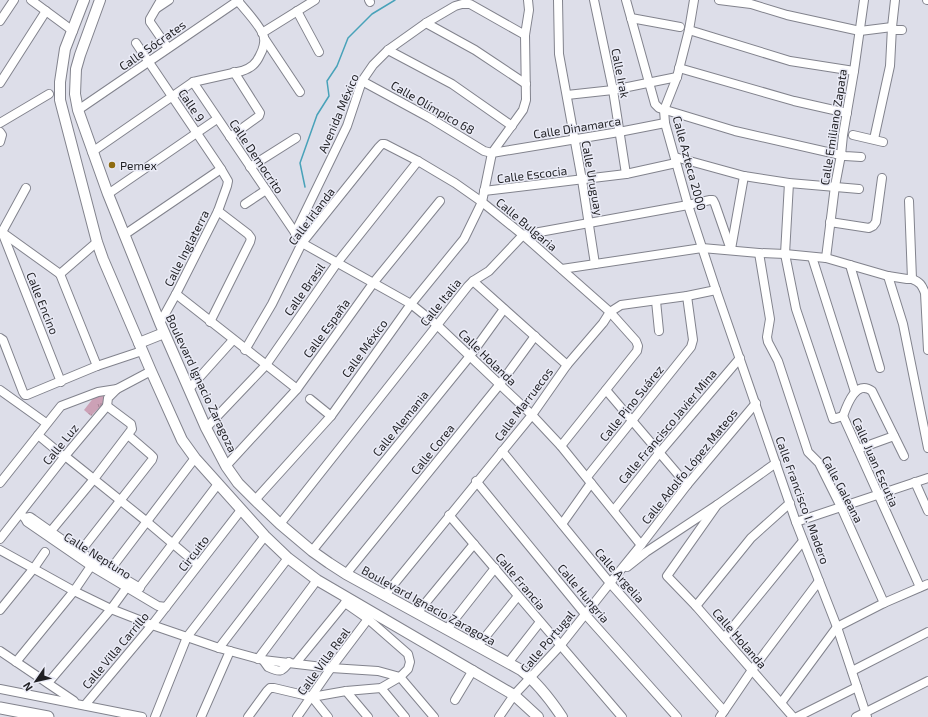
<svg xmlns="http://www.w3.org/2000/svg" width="928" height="717" viewBox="0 0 928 717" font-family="'Exo 2',sans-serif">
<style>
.park{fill:url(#park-tufts)}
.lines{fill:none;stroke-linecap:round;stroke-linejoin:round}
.stream{stroke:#48a2b9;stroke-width:1.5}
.minor-casing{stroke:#82838d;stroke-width:10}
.major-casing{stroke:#82838d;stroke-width:12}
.highway-casing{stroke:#82838d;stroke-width:13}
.minor{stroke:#fff;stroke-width:8}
.major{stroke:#fff;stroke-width:10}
.highway{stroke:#fff;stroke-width:11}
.poi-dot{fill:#8f6c11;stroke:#eaebf6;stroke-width:1.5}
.labels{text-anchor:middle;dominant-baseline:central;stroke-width:3;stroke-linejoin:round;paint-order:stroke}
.street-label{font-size:12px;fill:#1f1f23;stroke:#eaebf6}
.poi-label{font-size:12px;fill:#1f1f23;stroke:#eaebf6;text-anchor:start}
</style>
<defs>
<pattern id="park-tufts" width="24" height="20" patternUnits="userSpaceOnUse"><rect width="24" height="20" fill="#cca1b6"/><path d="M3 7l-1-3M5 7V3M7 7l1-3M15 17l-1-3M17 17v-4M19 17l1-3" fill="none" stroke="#a58394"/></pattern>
</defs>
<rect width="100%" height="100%" fill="#dddee9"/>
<polygon class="park" points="98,392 108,399 91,416 84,410"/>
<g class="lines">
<polyline class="stream" points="305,187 300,163 317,115 329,96 327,81 337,66 348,38 372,14 395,0"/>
<defs>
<g id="minor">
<polyline points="31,0 73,31"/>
<polyline points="161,0 150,19 150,22 168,48"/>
<polyline points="369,0 370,2"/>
<polyline points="558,0 559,54 582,180 595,264"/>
<polyline points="594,0 613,90 626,174"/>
<polyline points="626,0 655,104 659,108 735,131 845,156 861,157"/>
<polyline points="694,0 689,30 677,77 664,110 665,123 688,205 716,290 796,522 837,627 867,717"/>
<polyline points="719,0 751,4 787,15 860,31 892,27"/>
<polyline points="927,0 928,0"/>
<polyline points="157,8 169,0"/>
<polyline points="297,11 319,52"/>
<polyline points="631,18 680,27"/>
<polyline points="0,21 14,0"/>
<polyline points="426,23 475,50 526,84"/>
<polyline points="892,27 894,30 902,30"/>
<polyline points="689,30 790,61 854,71"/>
<polyline points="262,33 315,0"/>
<polyline points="264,38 300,92"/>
<polyline points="136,43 221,169 228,181 227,186 218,211 176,294 160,323"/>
<polyline points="388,50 452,84 512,126"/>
<polyline points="679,68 794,101 847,113"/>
<polyline points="362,81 430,118 484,151 492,153 619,132 665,123"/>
<polyline points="193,82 302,243 411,304 437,325 532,415 561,446 641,545"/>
<polyline points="0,83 46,11"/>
<polyline points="567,95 613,90 677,77"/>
<polyline points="78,110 239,0"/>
<polyline points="0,123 49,94"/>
<polyline points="0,132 2,135 0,142"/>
<polyline points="853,135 883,142"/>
<polyline points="230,137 259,116 260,113 234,72"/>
<polyline points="874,139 890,66 892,27 895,0"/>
<path d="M92,152L193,82L242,71C251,68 256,64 260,55C263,50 265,42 264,37C261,26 245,10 238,1"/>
<polyline points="675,157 744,176 789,183 859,189"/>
<polyline points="250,167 296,138"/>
<polyline points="789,183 785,254 796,309 833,419 843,416"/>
<polyline points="484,191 626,174 676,163"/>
<polyline points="108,194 217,119"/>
<polyline points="245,204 266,190"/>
<polyline points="830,222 869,228 873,226 876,222 882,178"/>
<polyline points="2,232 61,382"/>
<polyline points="2,232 26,188"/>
<polyline points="3,233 60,274"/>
<polyline points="295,233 347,126 362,81 373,65 388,50 426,23 455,6 462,4 470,4 525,35"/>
<polyline points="124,235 221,169"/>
<polyline points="731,249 744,176"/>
<polyline points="759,253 770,319 767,337 768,342 778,361 808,452 819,463 841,507 884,603"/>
<polyline points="812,257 855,392"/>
<polyline points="826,258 835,186 841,155 843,135 854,71 864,0"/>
<polyline points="850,265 880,368"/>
<polyline points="562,269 702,248 759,253 785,254 826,258 888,276 907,279 912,279 909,201"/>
<polyline points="60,274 97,366"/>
<polyline points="60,274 97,242"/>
<polyline points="888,276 903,324 928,448"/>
<path d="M912,279C920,282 922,285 925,293L928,350"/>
<polyline points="473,281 567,365"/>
<polyline points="176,294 297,389"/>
<polyline points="656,301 659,331"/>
<polyline points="210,322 250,242 251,238 248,234 218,211"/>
<polyline points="0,338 3,340 23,392 25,395 27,395 97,366 142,351"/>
<polyline points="245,350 272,304 302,243 379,147 382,144 385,144 418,161 455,183 482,202 523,235 610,312 636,341 638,346 637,351 561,446"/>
<polyline points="189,389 233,340"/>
<polyline points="0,390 46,423"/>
<polyline points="606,390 687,485"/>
<polyline points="310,399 331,416"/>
<polyline points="843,416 920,587"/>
<path d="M843,416C847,405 856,379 872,391L904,456"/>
<polyline points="206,428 266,365 337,263 418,161"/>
<polyline points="38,435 62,455"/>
<polyline points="858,449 894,436"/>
<polyline points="502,451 610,583 724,711"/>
<polyline points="65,456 146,521 198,565"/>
<polyline points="226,466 297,389 374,282 440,201"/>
<polyline points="587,477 691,347 693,340 687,296"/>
<polyline points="476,481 585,614 677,717"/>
<polyline points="915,482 928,511"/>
<polyline points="0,483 61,406 98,392 117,389 151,371"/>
<polyline points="255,500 331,416 411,304 464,239 482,202 492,153 523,110 526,100 525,35 529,10 528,0"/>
<polyline points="717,505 667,576 696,606 793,717"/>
<polyline points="614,510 660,452 740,358"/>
<polyline points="20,514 25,518 27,522 91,566 158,606 166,607"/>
<polyline points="449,515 622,717"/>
<polyline points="25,518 30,517 33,519 80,552 140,588"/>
<polyline points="796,522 928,478"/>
<polyline points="280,524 468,286 473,281 489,271 523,235 688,205 710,200 713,200 715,204 731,250"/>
<polyline points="562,524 591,483"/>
<polyline points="51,531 94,479 132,429 131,424 107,406"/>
<polyline points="0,539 65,456 107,406 108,398 117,389"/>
<polyline points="0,550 74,591 111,609 152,625 219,648 263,660 331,668 378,671 400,677 434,717"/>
<polyline points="312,551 470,356 504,309"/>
<polyline points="80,552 152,460 153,457 150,454 128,435"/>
<polyline points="627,567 646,552 717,505 776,463"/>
<polyline points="110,570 195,458"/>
<polyline points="346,574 500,384 535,336"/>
<polyline points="139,588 218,484"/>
<polyline points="385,595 532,415 567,365 603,323 610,312 621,305 687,296 716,290"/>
<polyline points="696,606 751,538 790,503"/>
<polyline points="0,610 34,568 45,552"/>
<polyline points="418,612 474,544"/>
<polyline points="447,629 495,568"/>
<polyline points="724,638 803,541"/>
<polyline points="478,646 518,596"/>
<polyline points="219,648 288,558"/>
<polyline points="0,651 74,701"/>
<polyline points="258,659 317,580"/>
<path d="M263,660L268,667C279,672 282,673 289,662"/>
<polyline points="16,662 74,591 91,566"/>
<polyline points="296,663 345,603 346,600"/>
<polyline points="508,663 540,622"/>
<polyline points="852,671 928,632"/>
<polyline points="48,683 111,609 127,587"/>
<polyline points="381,688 405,717"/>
<polyline points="0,689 142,717"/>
<polyline points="346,691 368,717"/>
<polyline points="312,697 346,691 381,688 400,677 408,669 410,662 408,654 368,619 345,603"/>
<polyline points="455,700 473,670"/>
<polyline points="781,703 837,627 884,603 928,584"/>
<polyline points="85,705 152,625 241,510"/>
<polyline points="155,717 187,637 265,536"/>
<polyline points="201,717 230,651"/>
<polyline points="248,717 267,691 270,688 274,688 312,697 328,717"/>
<polyline points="297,717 331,668 368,619"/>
<polyline points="499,717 514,695 560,646 610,583 641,545 687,485 756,403"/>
<polyline points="720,717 752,670 819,581"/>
<polyline points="797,717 857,687"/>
<polyline points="856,717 928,681"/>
</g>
<g id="major">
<polyline points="84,0 65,49 60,82 60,100 97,242 103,259 151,371 182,440 195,458 265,536 288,558 317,580 514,695 538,717"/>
<path d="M100,0L80,55L76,69L75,94L78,110L108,194L160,323L206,428L226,466L238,483L255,500L280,524L312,551L329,563L346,574L521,670C538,683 550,699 562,717"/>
<polyline points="139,343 164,333"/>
</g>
<polyline id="highway" points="0,708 48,717"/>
</defs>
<use href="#minor" class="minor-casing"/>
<use href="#major" class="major-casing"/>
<use href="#highway" class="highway-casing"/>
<use href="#minor" class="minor"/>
<use href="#major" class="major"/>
<use href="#highway" class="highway"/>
</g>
<circle class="poi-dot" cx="112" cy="165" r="4"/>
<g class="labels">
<g class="street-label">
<text transform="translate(152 45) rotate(-35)">Calle Sócrates</text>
<text transform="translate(621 73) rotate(79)">Calle Irak</text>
<text transform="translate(192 105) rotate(56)">Calle 9</text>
<text transform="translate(433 107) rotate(30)">Calle Olímpico 68</text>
<text transform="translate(338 113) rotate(-67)">Avenida México</text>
<text transform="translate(577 127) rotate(-9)">Calle Dinamarca</text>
<text transform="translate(833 127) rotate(-81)">Calle Emiliano Zapata</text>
<text transform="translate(257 156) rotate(56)">Calle Democrito</text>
<text transform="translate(690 163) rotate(75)">Calle Azteca 2000</text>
<text transform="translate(532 174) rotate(-7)">Calle Escocia</text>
<text transform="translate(593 178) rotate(80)">Calle Uruguay</text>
<text transform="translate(311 216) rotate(-53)">Calle Irlanda</text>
<text transform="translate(527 224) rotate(40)">Calle Bulgaria</text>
<text transform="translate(186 248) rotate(-63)">Calle Inglaterra</text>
<text transform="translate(304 289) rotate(-55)">Calle Brasil</text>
<text transform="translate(440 302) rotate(-51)">Calle Italia</text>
<text transform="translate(43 303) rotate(68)">Calle Encino</text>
<text transform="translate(326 328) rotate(-54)">Calle España</text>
<text transform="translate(364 348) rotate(-54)">Calle México</text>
<text transform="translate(488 357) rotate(44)">Calle Holanda</text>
<text transform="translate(202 383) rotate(65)">Boulevard Ignacio Zaragoza</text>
<text transform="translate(631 403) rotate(-51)">Calle Pino Suárez</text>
<text transform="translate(523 404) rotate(-53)">Calle Marruecos</text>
<text transform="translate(400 423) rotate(-51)">Calle Alemania</text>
<text transform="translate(667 426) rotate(-50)">Calle Francisco Javier Mina</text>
<text transform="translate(60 444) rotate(-51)">Calle Luz</text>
<text transform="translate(432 449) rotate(-51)">Calle Corea</text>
<text transform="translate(876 462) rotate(66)">Calle Juan Escutia</text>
<text transform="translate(689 466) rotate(-51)">Calle Adolfo López Mateos</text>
<text transform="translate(843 489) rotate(62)">Calle Galeana</text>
<text transform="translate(803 500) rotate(70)">Calle Francisco I. Madero</text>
<text transform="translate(193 553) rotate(-52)">Circuito</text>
<text transform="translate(98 555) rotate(32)">Calle Neptuno</text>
<text transform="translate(620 575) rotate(49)">Calle Argelia</text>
<text transform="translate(521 581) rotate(50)">Calle Francia</text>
<text transform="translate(584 593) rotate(50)">Calle Hungria</text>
<text transform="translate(429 605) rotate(29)">Boulevard Ignacio Zaragoza</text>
<text transform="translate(740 638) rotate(49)">Calle Holanda</text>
<text transform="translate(547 641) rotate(-50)">Calle Portugal</text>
<text transform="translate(115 650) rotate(-50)">Calle Villa Carrillo</text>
<text transform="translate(323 661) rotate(-54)">Calle Villa Real</text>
</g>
<g class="poi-label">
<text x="120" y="165">Pemex</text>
</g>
</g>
<g transform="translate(36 681) rotate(236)" stroke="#eaebf6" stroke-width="3" paint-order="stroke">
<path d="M0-3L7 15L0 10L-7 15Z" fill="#1f1f23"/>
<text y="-6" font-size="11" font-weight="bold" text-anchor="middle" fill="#1f1f23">N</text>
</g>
</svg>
